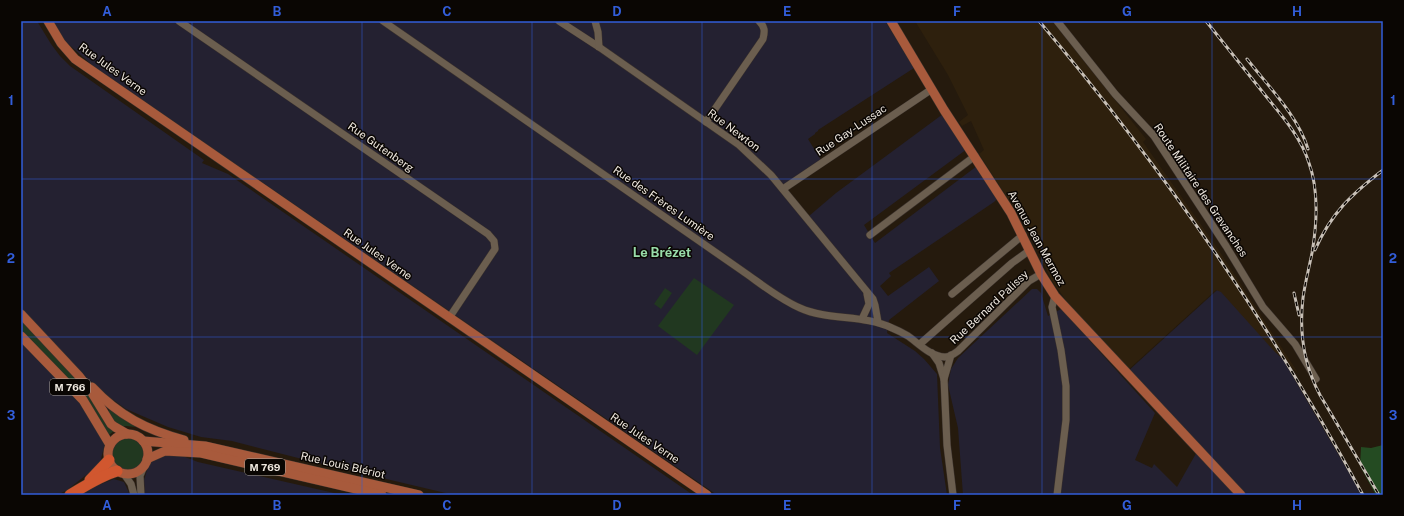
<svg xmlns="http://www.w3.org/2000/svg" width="1404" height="516" viewBox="0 0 1404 516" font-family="'Public Sans',sans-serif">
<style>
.industrial{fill:#242131}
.built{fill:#2e200d}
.green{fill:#213820}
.forest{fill:#244b22}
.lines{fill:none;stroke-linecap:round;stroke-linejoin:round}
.minor-casing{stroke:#3b322d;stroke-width:8}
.major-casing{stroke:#3b322d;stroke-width:10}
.highway-casing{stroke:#3b322d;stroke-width:12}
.minor{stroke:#6b5e4f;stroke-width:7}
.major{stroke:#a85a3c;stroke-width:9}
.highway{stroke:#d1572f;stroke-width:11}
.rail-casing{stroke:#c8c0b7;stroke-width:3}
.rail{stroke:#0a0603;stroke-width:1.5;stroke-dasharray:4.5;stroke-linecap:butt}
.grid{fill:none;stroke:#325dd9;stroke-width:1;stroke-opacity:0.55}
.labels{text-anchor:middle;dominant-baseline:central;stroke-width:3;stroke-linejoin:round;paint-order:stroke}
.shield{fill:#0a0603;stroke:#aaa49d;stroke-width:1}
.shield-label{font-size:10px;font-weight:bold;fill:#efe8df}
.street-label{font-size:11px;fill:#efe8df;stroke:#0a0603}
.quarter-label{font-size:13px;font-weight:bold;fill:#98dca9;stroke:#0a0603}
.neatline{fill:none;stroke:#325dd9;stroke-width:1.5}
.grid-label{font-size:13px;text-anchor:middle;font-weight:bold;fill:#325dd9}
</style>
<rect width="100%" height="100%" fill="#251a0d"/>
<g class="industrial">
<polygon points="21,21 37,21 51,44 60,56 70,66 204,160 202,163 228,174 693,495 454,495 302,459 232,441 201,437 168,427 126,409 112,399 87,378 21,308"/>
<polygon points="52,21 885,21 914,68 818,130 818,131 815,133 815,134 808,139 821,160 783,185 809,216 836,193 943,114 967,149 864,225 875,243 977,166 998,198 994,202 889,273 891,276 880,286 888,296 929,267 939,281 889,320 887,333 915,351 924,359 937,374 940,448 947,495 717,495 93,66 65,41"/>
<polygon points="1226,282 1281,356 1362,495 963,495 958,428 948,385 951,369 958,358 1032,289 1037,289 1041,293 1048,316 1061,309 1155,413 1135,460 1152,468 1154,464 1177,487 1198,450 1126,373"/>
<polygon points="21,340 73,395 83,406 105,443 100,463 95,468 67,490 57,495 21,495"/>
<polygon points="180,455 198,462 343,495 145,495 144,480 148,467 151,462 163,456"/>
<polygon points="114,479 124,482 130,495 81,495 96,486"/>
</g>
<polygon class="built" points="915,21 1052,21 1146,139 1143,142 1218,249 1298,373 1275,352 1221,292 1216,290 1129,369 1070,306 1051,279 1029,232 979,154 984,150 971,121 962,126 959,122 968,115 948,75"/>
<g class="green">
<polygon points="694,278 734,305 697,355 658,326"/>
<polygon points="665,288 672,293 661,309 654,304"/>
<polygon points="21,318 62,361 115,430 109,435 21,332"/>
<polygon points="112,408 137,424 136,427 126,426 120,427 106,413"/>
<circle cx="128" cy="454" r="17"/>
</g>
<polygon class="forest" points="1383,445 1383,495 1376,495 1360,466 1361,447 1371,448"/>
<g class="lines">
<defs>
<g id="minor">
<polyline points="179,21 488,234 494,241 495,249 449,318"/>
<path d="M383,21L741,270C760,283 779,299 800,308C829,321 863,314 892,328C897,330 903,333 908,336C918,343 931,357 945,357C950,357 954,354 958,351L1029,281L1041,274"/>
<polyline points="559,21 599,47 739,145 771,175 873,299 875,305 878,322"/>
<polyline points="595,21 598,32 599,47"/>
<polyline points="1057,21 1115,94 1154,136 1226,246 1263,307 1295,344 1316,379"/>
<path d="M706,122L763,39C765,31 765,27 759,21"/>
<polyline points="783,189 932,89"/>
<polyline points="870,235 975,156"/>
<polyline points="952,294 1023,235"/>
<polyline points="1055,296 1052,307 1061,350 1066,386 1066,420 1057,495"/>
<polyline points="862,319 869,304 867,294"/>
<polyline points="920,344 1012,263 1030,250"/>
<polyline points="932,353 939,363 944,379 947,445 953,495"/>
<polyline points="944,379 951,355"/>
<polyline points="124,474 131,484 134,495"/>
<polyline points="141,495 140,476 144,466"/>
</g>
<g id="major">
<polyline points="48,21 61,43 75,59 707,495"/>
<polyline points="891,21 944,110 1011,213 1041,274 1055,296 1241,495"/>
<polyline points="21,314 79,376 92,393 111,424 115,427 127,434"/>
<polyline points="21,336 83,400 110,445"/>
<path d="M92,387C119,416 147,430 184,440"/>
<circle cx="128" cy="454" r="20"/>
<polyline points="143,441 205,446 419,495"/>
<polyline points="147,459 165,451 201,453 382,495"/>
</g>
<g id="highway">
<polyline points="90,480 109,460"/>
<path d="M70,495C85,486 100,476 117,471"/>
</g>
</defs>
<use href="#minor" class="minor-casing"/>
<use href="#major" class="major-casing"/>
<use href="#highway" class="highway-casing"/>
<use href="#minor" class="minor"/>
<use href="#major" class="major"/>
<use href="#highway" class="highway"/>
<defs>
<g id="rail">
<path d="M1039,21C1162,167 1272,327 1363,495"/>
<path d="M1206,21C1226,46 1245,70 1265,95C1282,116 1301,137 1309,163C1319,191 1317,224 1312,253C1309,268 1305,283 1303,298C1299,331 1304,365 1320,395L1379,495"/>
<path d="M1247,59C1268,86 1298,116 1308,149"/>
<path d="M1315,250C1331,213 1352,194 1383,170"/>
<polyline points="1294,293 1299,315"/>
</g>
</defs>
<use href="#rail" class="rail-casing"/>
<use href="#rail" class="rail"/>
</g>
<path class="grid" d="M192,21V495M362,21V495M532,21V495M702,21V495M872,21V495M1042,21V495M1212,21V495M21,179H1383M21,337H1383"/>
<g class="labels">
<g class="shield">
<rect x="50" y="379" width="40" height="16" rx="3"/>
<rect x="245" y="459" width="40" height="16" rx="3"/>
</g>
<g class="shield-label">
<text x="70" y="387">M 766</text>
<text x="265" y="467">M 769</text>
</g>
<g class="street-label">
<text transform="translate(113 69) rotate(36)">Rue Jules Verne</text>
<text transform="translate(734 130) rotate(37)">Rue Newton</text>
<text transform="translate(851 130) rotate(-34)">Rue Gay-Lussac</text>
<text transform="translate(381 147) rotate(35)">Rue Gutenberg</text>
<text transform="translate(1201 190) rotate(56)">Route Militaire des Gravanches</text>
<text transform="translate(664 203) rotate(35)">Rue des Frères Lumière</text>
<text transform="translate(1037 238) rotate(61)">Avenue Jean Mermoz</text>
<text transform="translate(378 254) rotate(35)">Rue Jules Verne</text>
<text transform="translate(989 307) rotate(-43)">Rue Bernard Palissy</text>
<text transform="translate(645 438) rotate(34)">Rue Jules Verne</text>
<text transform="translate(343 465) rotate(13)">Rue Louis Blériot</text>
</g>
<g class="quarter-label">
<text x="662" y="252">Le Brézet</text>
</g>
</g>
<rect width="1404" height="516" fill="none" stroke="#0a0603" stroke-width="44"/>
<rect x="22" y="22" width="1360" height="472" class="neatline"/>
<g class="grid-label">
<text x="107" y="16">A</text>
<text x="277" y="16">B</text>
<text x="447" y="16">C</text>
<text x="617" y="16">D</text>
<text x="787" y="16">E</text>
<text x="957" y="16">F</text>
<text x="1127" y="16">G</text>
<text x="1297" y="16">H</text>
<text x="11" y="105">1</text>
<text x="1393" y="105">1</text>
<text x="11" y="263">2</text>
<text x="1393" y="263">2</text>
<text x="11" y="420">3</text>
<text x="1393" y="420">3</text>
<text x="107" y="510">A</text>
<text x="277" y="510">B</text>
<text x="447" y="510">C</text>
<text x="617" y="510">D</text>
<text x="787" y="510">E</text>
<text x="957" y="510">F</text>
<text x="1127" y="510">G</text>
<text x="1297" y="510">H</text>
</g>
</svg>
